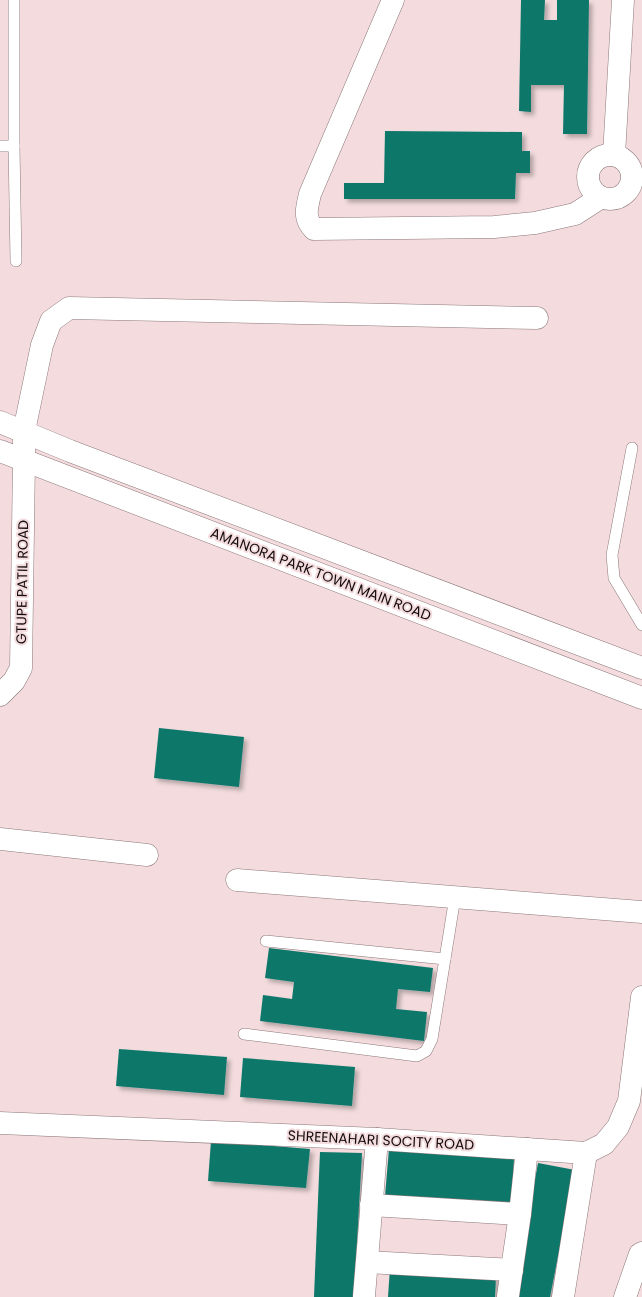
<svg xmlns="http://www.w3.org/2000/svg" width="642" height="1297" viewBox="0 0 642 1297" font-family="Poppins,sans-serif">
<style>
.building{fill:#0b776b;filter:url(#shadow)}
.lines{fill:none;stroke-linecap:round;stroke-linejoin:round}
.service-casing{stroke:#8c7779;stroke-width:12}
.minor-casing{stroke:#8c7779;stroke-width:23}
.tertiary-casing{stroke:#8c7779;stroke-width:23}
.secondary-casing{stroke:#8c7779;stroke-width:23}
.service{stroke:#fff;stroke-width:11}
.minor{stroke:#fff;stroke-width:22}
.tertiary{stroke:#fff;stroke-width:22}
.secondary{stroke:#fff;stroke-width:22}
.labels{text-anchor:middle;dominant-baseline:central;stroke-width:4;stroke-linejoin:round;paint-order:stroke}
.street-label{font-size:14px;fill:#140c0d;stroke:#f4dcde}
</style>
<defs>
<filter id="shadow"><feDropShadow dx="3.5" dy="3.5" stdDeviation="2" flood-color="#0004"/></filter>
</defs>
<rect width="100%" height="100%" fill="#f4dcde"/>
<g class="building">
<polygon points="521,0 545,0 544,20 557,20 557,0 589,0 587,134 563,134 564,85 531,85 531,112 519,111"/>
<polygon points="385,131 522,132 522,151 530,151 530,173 516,173 515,199 344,199 344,183 384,183"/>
<polygon points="159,728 244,737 239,787 154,778"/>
<polygon points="269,948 433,968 430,992 398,989 396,1009 427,1012 424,1041 260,1021 263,995 292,999 294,982 265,978"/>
<polygon points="119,1049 227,1057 224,1095 116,1086"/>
<polygon points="243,1058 355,1067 352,1106 240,1097"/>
<polygon points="211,1141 310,1149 306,1188 208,1181"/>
<polygon points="389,1149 514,1159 511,1206 385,1196"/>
<polygon points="320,1152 362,1153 354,1297 314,1297"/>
<polygon points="538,1163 575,1170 550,1297 513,1297"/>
<polygon points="390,1268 496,1276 495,1297 388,1297"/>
</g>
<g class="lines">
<defs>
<g id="service">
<polyline points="14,0 14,146 16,261"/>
<polyline points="0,146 14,146"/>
<polyline points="632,448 612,555 614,578 642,625"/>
<polyline points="266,941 445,959"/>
<polyline points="244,1034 417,1056 426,1051 432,1039 455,897"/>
</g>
<g id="minor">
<path d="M393,0L310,194C307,208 303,218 314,229L494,227L535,223L575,214L600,198"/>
<circle cx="610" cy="177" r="22"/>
<polyline points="614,155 623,0"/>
<polyline points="24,460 24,431 42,345 51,321 69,308 537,318"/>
<polyline points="0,839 147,855"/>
<polyline points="237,880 642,912"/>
<polyline points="0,1123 377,1139 586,1153 604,1144 618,1127 629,1101 642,997"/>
<polyline points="371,1205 520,1214 527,1149"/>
<polyline points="367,1262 512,1270"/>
<polyline points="364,1296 377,1139"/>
<polyline points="508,1296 520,1214"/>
<polyline points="563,1297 586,1153"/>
<polyline points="625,1297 640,1254 642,1253"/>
</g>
<polyline id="tertiary" points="0,695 14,681 21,668 24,460"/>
<g id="secondary">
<polyline points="0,422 70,451 642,668"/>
<polyline points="0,451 642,698"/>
</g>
</defs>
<use href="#service" class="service-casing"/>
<use href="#minor" class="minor-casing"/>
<use href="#tertiary" class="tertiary-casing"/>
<use href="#secondary" class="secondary-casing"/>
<use href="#service" class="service"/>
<use href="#minor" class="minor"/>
<use href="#tertiary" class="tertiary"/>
<use href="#secondary" class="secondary"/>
</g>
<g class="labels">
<g class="street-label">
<text transform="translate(321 574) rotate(21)">AMANORA PARK TOWN MAIN ROAD</text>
<text transform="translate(22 582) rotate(-89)">GTUPE PATIL ROAD</text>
<text transform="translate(381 1140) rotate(3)">SHREENAHARI SOCITY ROAD</text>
</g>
</g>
</svg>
